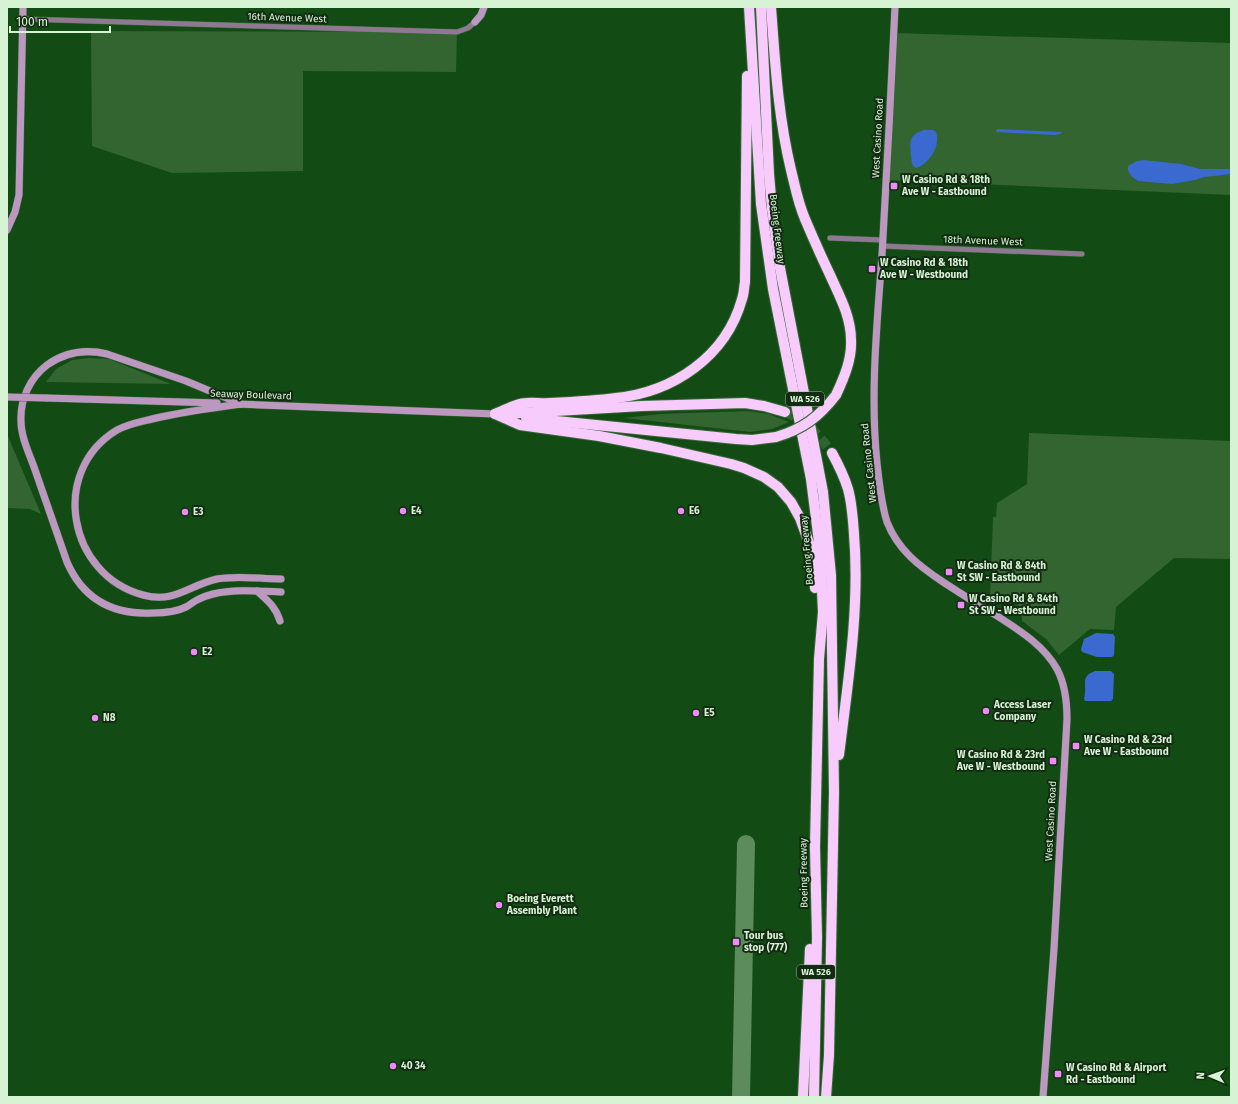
<svg xmlns="http://www.w3.org/2000/svg" width="1238" height="1104" viewBox="0 0 1238 1104" font-family="'Fira Sans',sans-serif">
<style>
.green{fill:#326530}
.water{fill:#3a6acf}
.lines{fill:none;stroke-linecap:round;stroke-linejoin:round}
.taxiway{stroke:#5c8b5c;stroke-width:18}
.highway-tunnel{stroke:#2f6430;stroke-width:10;stroke-dasharray:10 5;stroke-linecap:butt}
.street-casing{stroke:#356936;stroke-width:6}
.secondary-casing{stroke:#356936;stroke-width:8}
.highway-casing{stroke:#356936;stroke-width:12}
.street{stroke:#8f7891;stroke-width:5}
.secondary{stroke:#bc98c0;stroke-width:7}
.highway{stroke:#f8cbfd;stroke-width:10}
.secondary-bridge-casing{stroke:#356936;stroke-width:8;stroke-linecap:butt}
.highway-bridge-casing{stroke:#356936;stroke-width:12;stroke-linecap:butt}
.secondary-bridge{stroke:#bc98c0;stroke-width:7}
.highway-bridge{stroke:#f8cbfd;stroke-width:10}
.poi-dot{fill:#ed8cf9;stroke:#142b13;stroke-width:1.5}
.labels{text-anchor:middle;dominant-baseline:central;stroke-width:4;stroke-linejoin:round;paint-order:stroke}
.shield{fill:#142b13;stroke:#9cb79a;stroke-width:1}
.shield-label{font-size:9px;font-weight:bold;fill:#d6f3d4}
.street-label{font-size:10px;fill:#d6f3d4;stroke:#142b13}
.poi-label{font-size:10px;font-weight:bold;fill:#d6f3d4;stroke:#142b13;text-anchor:start}
</style>
<rect width="100%" height="100%" fill="#124b13"/>
<g class="green">
<polygon points="91,31 457,32 456,72 303,71 303,171 172,173 92,146"/>
<polygon points="894,33 1231,43 1231,195 886,180"/>
<polygon points="89,358 109,359 171,384 46,382 56,369 72,360"/>
<polygon points="748,411 769,414 789,422 772,429 750,432 624,418 660,414"/>
<polygon points="1029,433 1231,441 1231,559 1174,558 1116,607 1114,630 1090,629 1059,655 1046,639 1022,621 1021,609 1011,597 998,603 990,597 993,517 996,517 997,503 1027,484"/>
<polygon points="7,434 41,514 30,509 7,508"/>
</g>
<g class="water">
<polygon points="997,129 1062,132 1060,134 1054,135 996,132"/>
<path d="M924,130H933L936,132C941,146 929,164 916,168C911,165 912,162 911,156C910,142 908,135 924,130Z"/>
<polygon points="1144,160 1181,164 1200,169 1231,169 1231,174 1204,177 1195,180 1172,184 1138,181 1131,176 1128,170 1128,166 1137,161"/>
<polygon points="1096,633 1113,634 1115,637 1114,655 1112,657 1097,657 1082,652 1081,649 1084,639"/>
<path d="M1095,671H1111L1114,674L1113,699L1111,701H1085L1084,699C1088,684 1079,677 1095,671Z"/>
</g>
<g class="lines">
<polyline class="taxiway" points="741,1097 746,844"/>
<path class="highway-tunnel" d="M785,412C806,421 819,435 832,453"/>
<defs>
<g id="street">
<polyline points="23,19 457,32 468,28 475,22"/>
<polyline points="830,238 883,240"/>
<polyline points="882,246 1082,254"/>
</g>
<g id="secondary">
<path d="M895,7C891,90 887,172 882,255C877,324 870,394 877,463C879,482 881,503 887,522C898,550 919,566 943,582C960,593 977,604 994,614C1017,629 1043,644 1057,669C1065,684 1067,702 1067,719L1054,949L1043,1097"/>
<polyline points="475,22 481,15 484,7"/>
<polyline points="7,230 15,212 19,195 23,7"/>
<polyline points="46,398 217,403"/>
<polyline points="237,404 495,414"/>
<path d="M241,404L186,381L107,354C86,349 65,352 47,365C30,378 20,399 21,421C21,437 29,453 34,467C45,499 56,530 67,562C83,599 113,615 153,613C163,613 176,612 186,607C190,605 194,601 199,599C203,597 209,595 213,594C235,589 258,591 281,592"/>
<path d="M241,404C211,408 181,412 152,419C140,422 128,424 117,430C49,471 68,575 143,595C174,604 189,585 217,579C238,575 260,579 281,579"/>
<path d="M257,591C267,600 276,607 280,621"/>
</g>
<g id="highway">
<polyline points="749,7 761,204 773,289 811,479 820,550 823,612 819,659 815,847 817,937 814,1097"/>
<polyline points="761,7 769,174 772,209 780,268 823,492 831,575 834,792 829,1055 826,1097"/>
<path d="M771,7C775,61 778,116 791,170C795,186 798,203 805,219C813,238 822,258 831,277C840,297 851,317 851,340C852,359 844,378 836,395"/>
<path d="M495,414C503,411 511,406 520,404C529,401 540,404 550,403C572,402 594,401 616,398C673,392 726,357 742,299C744,294 744,287 745,282L747,76"/>
<polyline points="495,414 520,425 599,436 661,448 731,464 744,468 764,477 778,487 791,502 800,518 812,551 815,588"/>
<polyline points="503,414 642,406 745,403 764,406 785,412"/>
<polyline points="526,418 736,439 752,440 776,437"/>
<path d="M832,453C838,464 844,476 848,489C852,503 853,520 854,534C860,607 848,682 839,755"/>
<polyline points="803,1097 810,949"/>
</g>
</defs>
<use href="#street" class="street-casing"/>
<use href="#secondary" class="secondary-casing"/>
<use href="#highway" class="highway-casing"/>
<use href="#street" class="street"/>
<use href="#secondary" class="secondary"/>
<use href="#highway" class="highway"/>
<defs>
<polyline id="secondary-bridge" points="7,397 46,398"/>
<path id="highway-bridge" d="M776,437C803,429 819,417 836,395"/>
</defs>
<use href="#secondary-bridge" class="secondary-bridge-casing"/>
<use href="#highway-bridge" class="highway-bridge-casing"/>
<use href="#secondary-bridge" class="secondary-bridge"/>
<use href="#highway-bridge" class="highway-bridge"/>
</g>
<g class="poi-dot">
<rect x="890" y="182" width="8" height="8" rx="2"/>
<rect x="868" y="265" width="8" height="8" rx="2"/>
<circle cx="403" cy="511" r="4"/>
<circle cx="681" cy="511" r="4"/>
<circle cx="185" cy="512" r="4"/>
<rect x="945" y="568" width="8" height="8" rx="2"/>
<rect x="957" y="601" width="8" height="8" rx="2"/>
<circle cx="194" cy="652" r="4"/>
<circle cx="986" cy="711" r="4"/>
<circle cx="696" cy="713" r="4"/>
<circle cx="95" cy="718" r="4"/>
<rect x="1072" y="742" width="8" height="8" rx="2"/>
<rect x="1049" y="757" width="8" height="8" rx="2"/>
<circle cx="499" cy="905" r="4"/>
<rect x="732" y="938" width="8" height="8" rx="2"/>
<circle cx="393" cy="1066" r="4"/>
<rect x="1054" y="1070" width="8" height="8" rx="2"/>
</g>
<g class="labels">
<g class="shield">
<rect x="786" y="392" width="38" height="14" rx="3"/>
<rect x="797" y="965" width="38" height="14" rx="3"/>
</g>
<g class="shield-label">
<text x="805" y="399">WA 526</text>
<text x="816" y="972">WA 526</text>
</g>
<g class="street-label">
<text transform="translate(287 18) rotate(2)">16th Avenue West</text>
<text transform="translate(878 138) rotate(-87)">West Casino Road</text>
<text transform="translate(777 229) rotate(83)">Boeing Freeway</text>
<text transform="translate(983 241) rotate(2)">18th Avenue West</text>
<text transform="translate(251 395) rotate(2)">Seaway Boulevard</text>
<text transform="translate(869 463) rotate(-96)">West Casino Road</text>
<text transform="translate(807 550) rotate(-95)">Boeing Freeway</text>
<text transform="translate(1051 821) rotate(-87)">West Casino Road</text>
<text transform="translate(804 873) rotate(-91)">Boeing Freeway</text>
</g>
<g class="poi-label">
<text x="902" y="180">W Casino Rd &amp; 18th<tspan x="902" dy="12">Ave W - Eastbound</tspan></text>
<text x="880" y="263">W Casino Rd &amp; 18th<tspan x="880" dy="12">Ave W - Westbound</tspan></text>
<text x="411" y="511">E4</text>
<text x="689" y="511">E6</text>
<text x="193" y="512">E3</text>
<text x="957" y="566">W Casino Rd &amp; 84th<tspan x="957" dy="12">St SW - Eastbound</tspan></text>
<text x="969" y="599">W Casino Rd &amp; 84th<tspan x="969" dy="12">St SW - Westbound</tspan></text>
<text x="202" y="652">E2</text>
<text x="994" y="705">Access Laser<tspan x="994" dy="12">Company</tspan></text>
<text x="704" y="713">E5</text>
<text x="103" y="718">N8</text>
<text x="1084" y="740">W Casino Rd &amp; 23rd<tspan x="1084" dy="12">Ave W - Eastbound</tspan></text>
<text x="1045" y="755" text-anchor="end">W Casino Rd &amp; 23rd<tspan x="1045" dy="12">Ave W - Westbound</tspan></text>
<text x="507" y="899">Boeing Everett<tspan x="507" dy="12">Assembly Plant</tspan></text>
<text x="744" y="936">Tour bus<tspan x="744" dy="12">stop (777)</tspan></text>
<text x="401" y="1066">40 34</text>
<text x="1066" y="1068">W Casino Rd &amp; Airport<tspan x="1066" dy="12">Rd - Eastbound</tspan></text>
</g>
</g>
<rect width="1238" height="1104" fill="none" stroke="#d6f3d4" stroke-width="16"/>
<g transform="translate(1210 1076) rotate(272)" stroke="#142b13" stroke-width="3" paint-order="stroke">
<path d="M0-3L7 15L0 10L-7 15Z" fill="#d6f3d4"/>
<text y="-6" font-size="11" font-weight="bold" text-anchor="middle" fill="#d6f3d4">N</text>
</g>
<path d="M10 26v6h100v-6" fill="none" stroke="#d6f3d4" stroke-width="2"/>
<text x="16" y="26" font-size="12" fill="#d6f3d4" stroke="#142b13" stroke-width="3" paint-order="stroke">100 m</text>
</svg>
